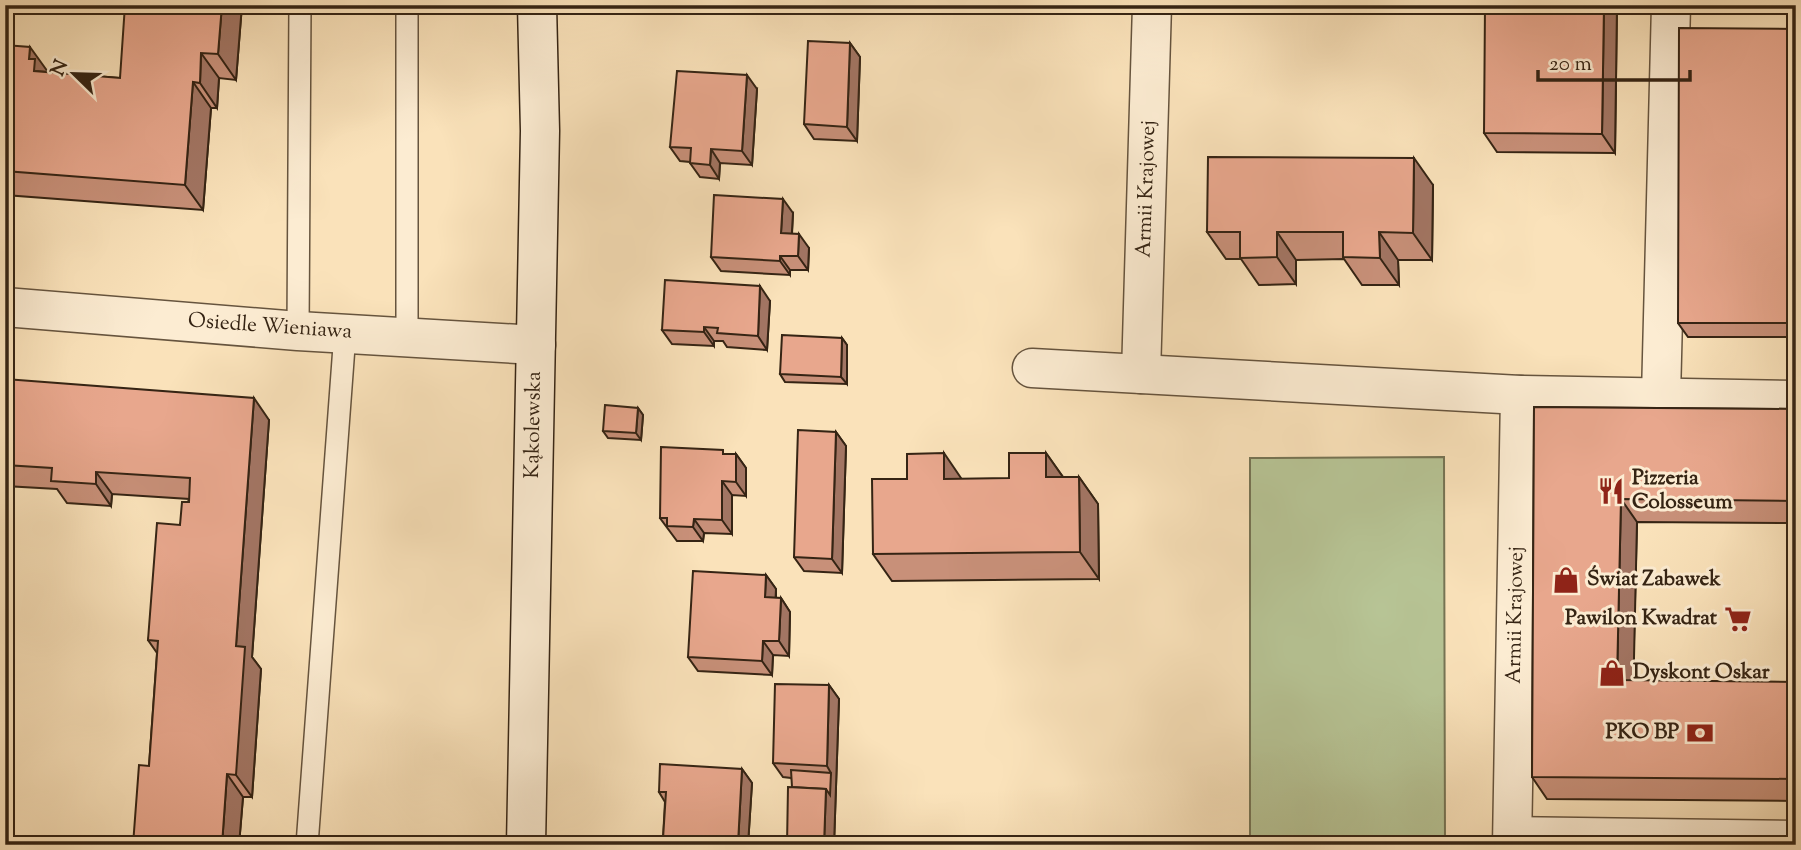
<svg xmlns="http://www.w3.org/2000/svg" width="1801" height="850" viewBox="0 0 1801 850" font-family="'Sorts Mill Goudy',serif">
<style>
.green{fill:#b7c495;stroke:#767454;stroke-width:2}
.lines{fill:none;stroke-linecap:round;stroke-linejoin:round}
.lane-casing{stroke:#66543e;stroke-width:24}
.street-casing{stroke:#66543e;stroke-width:41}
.secondary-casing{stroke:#352414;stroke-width:41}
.lane{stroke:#fcecd2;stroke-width:21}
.street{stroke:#fcecd2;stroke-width:38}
.secondary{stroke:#fcecd2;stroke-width:38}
.wall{fill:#c89079;stroke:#352414;stroke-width:2}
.shaded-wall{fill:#a27563;stroke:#352414;stroke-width:2}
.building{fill:#e8a78d;stroke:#352414;stroke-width:2}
.labels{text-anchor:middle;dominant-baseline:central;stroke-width:6;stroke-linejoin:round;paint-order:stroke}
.street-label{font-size:21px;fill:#352414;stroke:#fcecd2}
.poi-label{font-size:21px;font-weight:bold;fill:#352414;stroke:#fcecd2;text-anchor:start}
</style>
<rect width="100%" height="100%" fill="#fae2ba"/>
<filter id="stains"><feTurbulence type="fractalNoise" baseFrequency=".00286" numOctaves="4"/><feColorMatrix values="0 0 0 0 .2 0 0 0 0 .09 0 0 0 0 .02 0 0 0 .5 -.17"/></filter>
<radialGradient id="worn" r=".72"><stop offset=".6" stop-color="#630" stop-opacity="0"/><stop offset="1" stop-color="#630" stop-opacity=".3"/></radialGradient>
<polygon class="green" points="1444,457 1445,845 1250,845 1250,458"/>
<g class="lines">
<defs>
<g id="lane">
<polyline points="298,331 300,5"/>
<polyline points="407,337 407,5"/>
<polyline points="307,845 345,333"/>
</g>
<g id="street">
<polyline points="5,307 298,331 536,345"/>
<polyline points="1032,368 1520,395"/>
<polyline points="1141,374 1152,5"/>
<polyline points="1661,396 1671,5"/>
<polyline points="1513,836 1796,840"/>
<polyline points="1512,845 1520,395 1796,400"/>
</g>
<polyline id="secondary" points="526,845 540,131 537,5"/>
</defs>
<use href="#lane" class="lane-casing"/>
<use href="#street" class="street-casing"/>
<use href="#secondary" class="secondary-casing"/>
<use href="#lane" class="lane"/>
<use href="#street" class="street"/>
<use href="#secondary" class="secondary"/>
</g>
<g class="wall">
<polygon points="242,5 236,80 219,78 217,108 211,108 203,210 5,195 5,45 48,72 120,78"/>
<polygon points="1617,5 1615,153 1497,152 1484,133"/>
<polygon points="1796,29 1796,337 1688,337 1678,323"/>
<polygon points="850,43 860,57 857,141 814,139 804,124"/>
<polygon points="757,89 752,165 720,163 719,179 700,177 690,163 690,162 680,161 670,147"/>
<polygon points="1433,185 1432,260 1398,260 1399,285 1362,285 1344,259 1296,260 1296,284 1259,285 1241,259 1226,259 1207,232"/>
<polygon points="793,213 792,234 809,248 808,270 790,270 790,275 721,271 711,257"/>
<polygon points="770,301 767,350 727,347 723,341 714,341 714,346 672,344 662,330"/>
<polygon points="842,338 847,345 847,384 785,382 780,374"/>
<polygon points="5,379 269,420 252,657 261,669 252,797 243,797 239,845 133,845 149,766 157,653 148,640 180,525 189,499 112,494 111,506 67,503 57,489 5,486"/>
<polygon points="1534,407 1796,409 1796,523 1637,522 1633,681 1796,682 1796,801 1547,799 1532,777"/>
<polygon points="638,408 643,415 641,440 608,438 603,431"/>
<polygon points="836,432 846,446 842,573 804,571 794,557"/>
<polygon points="1046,453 1063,477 1079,477 1098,504 1099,579 892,581 873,554 1009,478"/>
<polygon points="726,454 736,454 746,468 746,496 732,495 732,534 704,533 703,541 677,541 660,518"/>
<polygon points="766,575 776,589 776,598 781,598 790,612 789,656 773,655 772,675 698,671 688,657"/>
<polygon points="829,685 839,699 834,845 791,778 783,777 773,763"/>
<polygon points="742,769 752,783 748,845 667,845 663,839 665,802 659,792"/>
</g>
<g class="shaded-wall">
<polygon points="222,5 242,5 236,80 218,54"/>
<polygon points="1604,5 1617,5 1615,153 1602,134"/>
<polygon points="850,43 860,57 857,141 847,127"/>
<polygon points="30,47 48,72 34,71 29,59"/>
<polygon points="201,53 219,78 217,108 200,83"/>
<polygon points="747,75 757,89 752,165 742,151"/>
<polygon points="193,82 211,108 203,210 185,185"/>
<polygon points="711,149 720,163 719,179 710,165"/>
<polygon points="1414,158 1433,185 1432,260 1413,233"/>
<polygon points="783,199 793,213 791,247 781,233"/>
<polygon points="1277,232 1296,260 1296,284 1277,257"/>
<polygon points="1379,232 1398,260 1399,285 1380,258"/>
<polygon points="799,234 809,248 808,270 798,256"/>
<polygon points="780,256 790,270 790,275 780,261"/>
<polygon points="760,286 770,301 767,350 758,336"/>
<polygon points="704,327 714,341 714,346 704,332"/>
<polygon points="842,338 847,345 847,384 841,377"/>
<polygon points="254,398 269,420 252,657 261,669 252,797 236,775 236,646"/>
<polygon points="638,408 643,415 641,440 636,433"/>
<polygon points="836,432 846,446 842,573 832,559"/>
<polygon points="944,453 963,481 944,479"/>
<polygon points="1046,453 1065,480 1046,477"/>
<polygon points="736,454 746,468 746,496 736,482"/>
<polygon points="96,472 112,494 111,506 96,484"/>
<polygon points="1079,477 1098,504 1099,579 1080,552"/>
<polygon points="722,481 732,495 732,534 722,520"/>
<polygon points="1621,499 1637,522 1633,703 1617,680"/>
<polygon points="694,519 704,533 703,541 693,527"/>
<polygon points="766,575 776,589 775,611 765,597"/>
<polygon points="781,598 790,612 789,656 779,641"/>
<polygon points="763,641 773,655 772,675 762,661"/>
<polygon points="829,685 839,699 834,845 824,845 826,789 831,773 827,766"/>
<polygon points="742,769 752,783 748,845 738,844"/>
<polygon points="227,774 243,797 239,845 222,845"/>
</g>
<g class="building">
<polygon points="125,5 222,5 218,54 201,53 200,83 193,82 185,185 5,171 5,45 30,47 29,59 35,59 34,71 120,78"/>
<polygon points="1485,5 1604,5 1602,134 1484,133"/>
<polygon points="1679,28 1796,29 1796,323 1678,323"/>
<polygon points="808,41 850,43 847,127 804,124"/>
<polygon points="677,71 747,75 742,151 711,149 710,165 690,163 691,148 670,147"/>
<polygon points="1208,157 1414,158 1413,233 1379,232 1380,258 1343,257 1343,232 1277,232 1277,257 1240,258 1240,232 1207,232"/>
<polygon points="714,195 783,199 781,233 799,234 798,256 780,256 780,261 711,257"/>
<polygon points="665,280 760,286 758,336 717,333 718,328 704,327 704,332 662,330"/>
<polygon points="782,335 842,338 841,377 780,374"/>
<polygon points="5,379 254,398 236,646 245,647 236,775 227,774 222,845 133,845 139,765 149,766 158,641 148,640 157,523 180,525 182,502 189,502 190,478 96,472 96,484 51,481 52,468 5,465"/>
<polygon points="605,405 638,408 636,433 603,431"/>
<polygon points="1534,407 1796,409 1796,501 1621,499 1617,680 1796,682 1796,779 1532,777"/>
<polygon points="798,430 836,432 832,559 794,557"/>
<polygon points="661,447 723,450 723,454 736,454 736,482 722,481 722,520 694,519 693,527 667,526 667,518 660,518"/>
<polygon points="944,453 944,479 1009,478 1009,453 1046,453 1046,477 1079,477 1080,552 873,554 872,479 907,479 907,454"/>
<polygon points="693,571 766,575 765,597 781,598 779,641 763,641 762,661 688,657"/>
<polygon points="775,684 829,685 827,766 773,763"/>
<polygon points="660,764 742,769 738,844 663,839 666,792 659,792"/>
<polygon points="791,770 831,773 830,795 826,789 792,787"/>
<polygon points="788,787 826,789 824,845 787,845"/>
</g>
<defs>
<symbol id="restaurant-bare" viewBox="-9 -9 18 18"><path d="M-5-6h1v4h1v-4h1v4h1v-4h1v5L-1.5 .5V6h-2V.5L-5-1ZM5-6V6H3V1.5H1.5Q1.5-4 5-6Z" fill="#8f2418" stroke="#fcecd2" stroke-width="2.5" paint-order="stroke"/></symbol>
<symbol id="shop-bare" viewBox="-9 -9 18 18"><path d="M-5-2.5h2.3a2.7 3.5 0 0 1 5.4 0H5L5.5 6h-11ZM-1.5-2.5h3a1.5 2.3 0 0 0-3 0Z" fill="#8f2418" stroke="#fcecd2" stroke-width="2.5" paint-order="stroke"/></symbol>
<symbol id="supermarket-bare" viewBox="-9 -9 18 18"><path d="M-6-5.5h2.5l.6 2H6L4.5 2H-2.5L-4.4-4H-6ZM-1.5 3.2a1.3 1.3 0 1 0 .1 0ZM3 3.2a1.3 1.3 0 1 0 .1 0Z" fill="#8f2418" stroke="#fcecd2" stroke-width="2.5" paint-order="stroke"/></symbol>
<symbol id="bank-bare" viewBox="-9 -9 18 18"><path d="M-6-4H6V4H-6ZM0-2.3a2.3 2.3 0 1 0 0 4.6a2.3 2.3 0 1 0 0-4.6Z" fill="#8f2418" stroke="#fcecd2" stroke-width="2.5" paint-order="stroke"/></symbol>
</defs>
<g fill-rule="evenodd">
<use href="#restaurant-bare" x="1592" y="472" width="38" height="38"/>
<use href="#shop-bare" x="1547" y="561" width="38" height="38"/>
<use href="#supermarket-bare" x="1719" y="600" width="38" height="38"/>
<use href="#shop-bare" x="1593" y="654" width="38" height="38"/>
<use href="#bank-bare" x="1681" y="714" width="38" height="38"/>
</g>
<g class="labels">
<g class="street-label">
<text transform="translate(1147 189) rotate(-88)">Armii Krajowej</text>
<text transform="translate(270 327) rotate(4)">Osiedle Wieniawa</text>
<text transform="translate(534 425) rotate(-89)">Kąkolewska</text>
<text transform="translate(1516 615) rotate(-89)">Armii Krajowej</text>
</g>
<g class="poi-label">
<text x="1632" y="479">Pizzeria<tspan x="1632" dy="24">Colosseum</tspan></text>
<text x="1587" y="580">Świat Zabawek</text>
<text x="1717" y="619" text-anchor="end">Pawilon Kwadrat</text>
<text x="1633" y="673">Dyskont Oskar</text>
<text x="1679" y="733" text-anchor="end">PKO BP</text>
</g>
</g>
<rect width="1801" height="850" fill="none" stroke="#fae2ba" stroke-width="28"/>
<rect x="7" y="7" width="1787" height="836" fill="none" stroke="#352414" stroke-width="3.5"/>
<rect x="14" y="14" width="1773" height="822" fill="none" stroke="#352414" stroke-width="2"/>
<g transform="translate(74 74) rotate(293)" stroke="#fcecd2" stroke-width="5" paint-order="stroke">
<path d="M0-5L12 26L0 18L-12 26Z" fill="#352414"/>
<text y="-10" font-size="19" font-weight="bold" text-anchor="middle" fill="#352414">N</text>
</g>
<path d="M1538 70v10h152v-10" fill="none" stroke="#352414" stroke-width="3.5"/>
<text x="1549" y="70" font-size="21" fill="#352414" stroke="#fcecd2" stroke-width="5" paint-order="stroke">20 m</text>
<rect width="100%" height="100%" filter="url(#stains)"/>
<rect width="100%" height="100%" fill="url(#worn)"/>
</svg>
